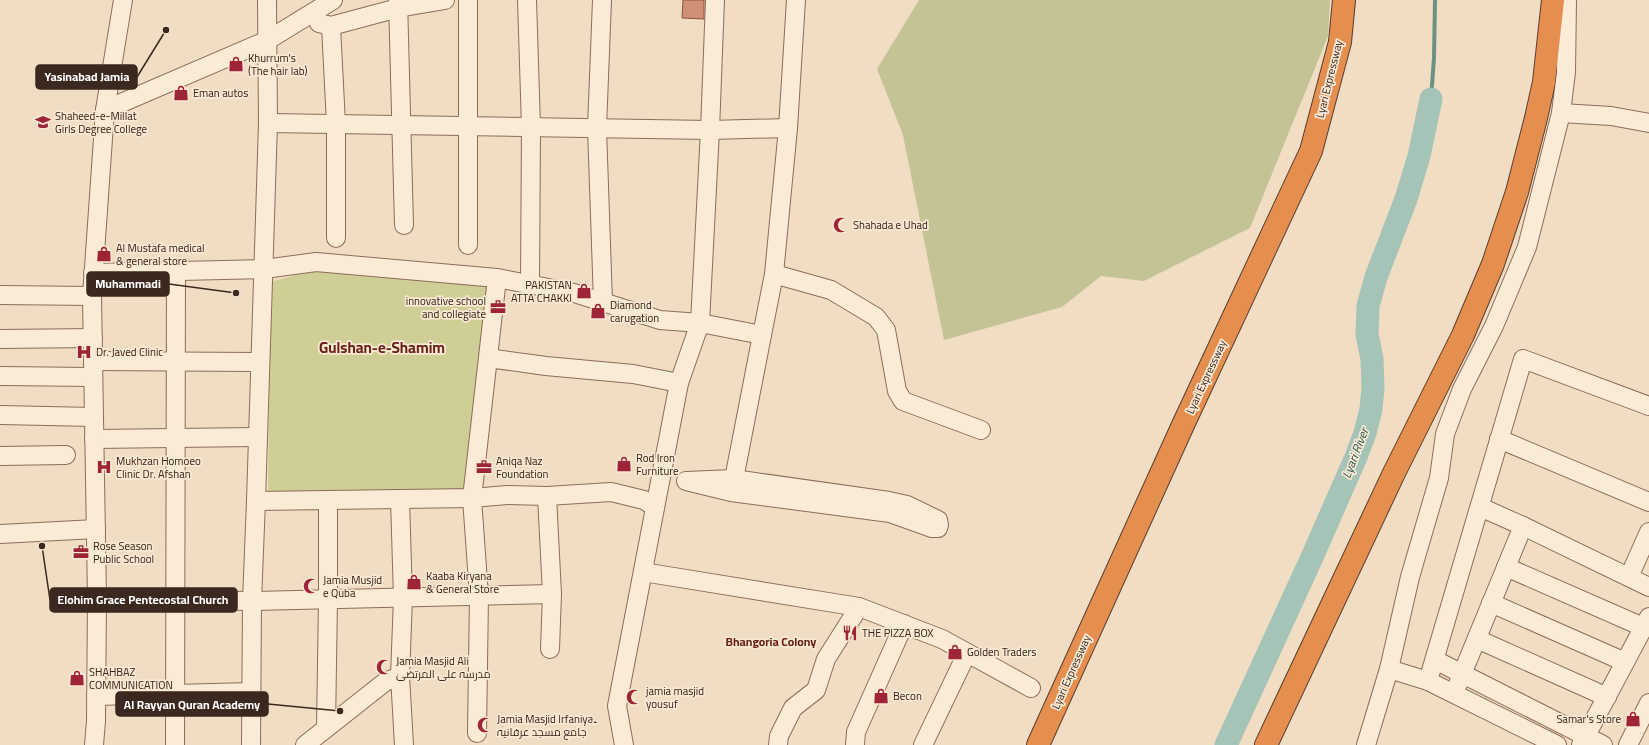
<svg xmlns="http://www.w3.org/2000/svg" width="1649" height="745" viewBox="0 0 1649 745" font-family="Georgia,Cairo,serif">
<style>
.green{fill:#cfce96}
.cemetery{fill:#c4c396}
.lines{fill:none;stroke-linecap:round;stroke-linejoin:round}
.stream{stroke:#6b9283;stroke-width:4}
.river{stroke:#a5c3b6;stroke-width:23}
.building{fill:#d09077;stroke:#8c523d}
.minor-casing{stroke:#8c6d59;stroke-width:20}
.highway-casing{stroke:#593c2d;stroke-width:24}
.minor{stroke:#faebd7;stroke-width:18}
.highway{stroke:#e48f50;stroke-width:22}
.labels{text-anchor:middle;dominant-baseline:central;stroke-width:3.5;stroke-linejoin:round;paint-order:stroke}
.poi-label{font-size:11px;fill:#3b281e;stroke:#f7e8d3;text-anchor:start}
.street-label{font-size:11px;fill:#3b281e;stroke:#f7e8d3}
.water-label{font-size:12px;font-style:italic;fill:#2c5b52;stroke:#f7e8d3}
.neighbourhood-label{font-size:12px;font-weight:bold;fill:#6a201b;stroke:#f7e8d3}
.district-label{font-size:15px;font-weight:bold;fill:#6a201b;stroke:#f7e8d3}
.leader{fill:none;stroke:#3b281e;stroke-width:1.5}
.callout-dot{fill:#3b281e;stroke:#f7e8d3;stroke-width:1.5}
.callout{fill:#3b281e;stroke:#3b281e;stroke-width:1.5}
.callout-label{font-size:12px;text-anchor:middle;font-weight:bold;fill:#fff}
</style>
<rect width="100%" height="100%" fill="#f0ddc3"/>
<polygon class="green" points="319,269 489,287 467,496 268,494 270,282"/>
<polygon class="cemetery" points="919,0 1330,0 1328,36 1250,228 1144,281 1101,276 1062,307 944,340 903,135 877,69"/>
<g class="lines">
<polyline class="stream" points="1431,99 1434,58 1435,0"/>
<polyline class="river" points="1226,745 1313,555 1356,457 1365,433 1371,409 1373,388 1372,359 1367,334 1368,306 1376,277 1406,199 1419,156 1431,99"/>
</g>
<polygon class="building" points="683,0 704,0 704,19 682,18"/>
<g class="lines">
<defs>
<g id="minor">
<polyline points="267,0 268,123 256,501 472,498 497,278"/>
<polyline points="398,0 404,225"/>
<polyline points="527,0 531,127 530,285"/>
<polyline points="602,0 597,128 603,302"/>
<polyline points="319,23 331,26 398,8 445,0"/>
<polyline points="331,26 336,124 336,238"/>
<polyline points="105,110 268,40 333,0"/>
<polyline points="1561,113 1611,116 1649,123"/>
<polyline points="268,123 710,130 788,128"/>
<polyline points="468,245 468,0"/>
<polyline points="93,273 264,269 316,262 497,278 574,293 660,320 700,323 762,335 774,274 788,128 796,0"/>
<polyline points="774,274 831,290 876,317 886,330 897,391 903,401 981,430"/>
<polyline points="0,295 92,296"/>
<polyline points="0,339 93,338"/>
<polyline points="488,358 546,366 633,374 679,383"/>
<polyline points="93,361 260,362"/>
<polyline points="0,376 93,377"/>
<polyline points="0,415 94,417"/>
<polyline points="94,439 258,437"/>
<polyline points="1499,439 1649,502"/>
<polyline points="0,456 66,455"/>
<polygon points="734,479 889,501 907,505 938,520 939,525 938,528 932,528 890,513 731,492 686,481"/>
<polyline points="734,479 762,335"/>
<polyline points="547,496 552,594 550,649"/>
<polyline points="400,499 403,598 400,676 404,745"/>
<polyline points="1480,507 1523,526 1649,587"/>
<polyline points="0,534 96,529"/>
<polyline points="1506,567 1643,627"/>
<polyline points="643,572 859,607 942,639 1031,688"/>
<polyline points="1629,577 1649,532"/>
<polyline points="97,599 252,601 552,594"/>
<polyline points="1491,603 1625,662"/>
<polyline points="1477,639 1607,697"/>
<polyline points="1435,660 1603,745"/>
<polyline points="1389,669 1428,681 1557,745"/>
<polyline points="1428,681 1523,359 1649,406"/>
<polyline points="1458,684 1523,526"/>
<polyline points="96,696 251,692"/>
<polyline points="326,728 328,599 328,500"/>
<polyline points="477,733 479,596 472,498 507,495 547,496 611,492 644,500 655,507"/>
<polyline points="94,745 96,721 97,599 92,296 105,110 123,0"/>
<polyline points="175,745 176,272"/>
<polyline points="251,745 252,601 256,501"/>
<polyline points="305,745 385,682 400,676"/>
<polyline points="624,745 617,706 679,383 700,323 710,130 715,0"/>
<polyline points="778,745 779,736 793,708 816,690 826,659 859,607"/>
<polyline points="855,745 856,732 904,624"/>
<polyline points="923,745 967,653"/>
<polyline points="1366,745 1389,669 1410,577 1439,478 1445,434 1462,389 1494,326 1527,247 1561,113 1566,72 1567,0"/>
<polyline points="1581,745 1649,617"/>
<polyline points="1628,745 1649,703"/>
</g>
<g id="highway">
<polyline points="1038,745 1183,425 1311,151 1340,42 1344,0"/>
<polyline points="1266,745 1394,473 1463,335 1493,264 1517,192 1536,118 1544,82 1553,0"/>
</g>
</defs>
<use href="#minor" class="minor-casing"/>
<use href="#highway" class="highway-casing"/>
<use href="#minor" class="minor"/>
<use href="#highway" class="highway"/>
</g>
<defs>
<symbol id="shop-bare" viewBox="-9 -9 18 18"><path d="M-5-2.5h2.3a2.7 3.5 0 0 1 5.4 0H5L5.5 6h-11ZM-1.5-2.5h3a1.5 2.3 0 0 0-3 0Z" fill="#9e2537" stroke="#f7e8d3" stroke-width="2.5" paint-order="stroke"/></symbol>
<symbol id="university-bare" viewBox="-9 -9 18 18"><path d="M0-5L7-2L0 1L-7-2ZM-4 1L0 2.5L4 1V4Q0 6-4 4Z" fill="#9e2537" stroke="#f7e8d3" stroke-width="2.5" paint-order="stroke"/></symbol>
<symbol id="mosque-bare" viewBox="-9 -9 18 18"><path d="M3.5-4.9A6 6 0 1 0 3.5 4.9A5 5 0 1 1 3.5-4.9Z" fill="#9e2537" stroke="#f7e8d3" stroke-width="2.5" paint-order="stroke"/></symbol>
<symbol id="office-bare" viewBox="-9 -9 18 18"><path d="M-6-3h4V-5.5h4V-3h4V5H-6ZM-1-4.5V-3h2v-1.5ZM-6 0V1H6V0Z" fill="#9e2537" stroke="#f7e8d3" stroke-width="2.5" paint-order="stroke"/></symbol>
<symbol id="hospital-bare" viewBox="-9 -9 18 18"><path d="M-5-5h3v3.5h4V-5h3V5h-3V1.5h-4V5h-3Z" fill="#9e2537" stroke="#f7e8d3" stroke-width="2.5" paint-order="stroke"/></symbol>
<symbol id="restaurant-bare" viewBox="-9 -9 18 18"><path d="M-5-6h1v4h1v-4h1v4h1v-4h1v5L-1.5 .5V6h-2V.5L-5-1ZM5-6V6H3V1.5H1.5Q1.5-4 5-6Z" fill="#9e2537" stroke="#f7e8d3" stroke-width="2.5" paint-order="stroke"/></symbol>
</defs>
<g fill-rule="evenodd">
<use href="#shop-bare" x="225" y="53" width="22" height="22"/>
<use href="#shop-bare" x="170" y="82" width="22" height="22"/>
<use href="#university-bare" x="32" y="111" width="22" height="22"/>
<use href="#mosque-bare" x="830" y="214" width="22" height="22"/>
<use href="#shop-bare" x="93" y="243" width="22" height="22"/>
<use href="#shop-bare" x="573" y="280" width="22" height="22"/>
<use href="#office-bare" x="487" y="296" width="22" height="22"/>
<use href="#shop-bare" x="587" y="300" width="22" height="22"/>
<use href="#hospital-bare" x="73" y="341" width="22" height="22"/>
<use href="#shop-bare" x="613" y="453" width="22" height="22"/>
<use href="#hospital-bare" x="93" y="456" width="22" height="22"/>
<use href="#office-bare" x="473" y="456" width="22" height="22"/>
<use href="#office-bare" x="70" y="541" width="22" height="22"/>
<use href="#shop-bare" x="403" y="571" width="22" height="22"/>
<use href="#mosque-bare" x="300" y="575" width="22" height="22"/>
<use href="#restaurant-bare" x="839" y="622" width="22" height="22"/>
<use href="#shop-bare" x="944" y="641" width="22" height="22"/>
<use href="#mosque-bare" x="373" y="656" width="22" height="22"/>
<use href="#shop-bare" x="66" y="667" width="22" height="22"/>
<use href="#shop-bare" x="870" y="685" width="22" height="22"/>
<use href="#mosque-bare" x="623" y="686" width="22" height="22"/>
<use href="#shop-bare" x="1622" y="708" width="22" height="22"/>
<use href="#mosque-bare" x="474" y="714" width="22" height="22"/>
</g>
<g class="labels">
<g class="poi-label">
<text x="248" y="58">Khurrum's<tspan x="248" dy="13">(The hair lab)</tspan></text>
<text x="193" y="93">Eman autos</text>
<text x="55" y="116">Shaheed-e-Millat<tspan x="55" dy="13">Girls Degree College</tspan></text>
<text x="853" y="225">Shahada e Uhad</text>
<text x="116" y="248">Al Mustafa medical<tspan x="116" dy="13">&amp; general store</tspan></text>
<text x="572" y="285" text-anchor="end">PAKISTAN<tspan x="572" dy="13">ATTA CHAKKI</tspan></text>
<text x="486" y="301" text-anchor="end">innovative school<tspan x="486" dy="13">and collegiate</tspan></text>
<text x="610" y="305">Diamond<tspan x="610" dy="13">carugation</tspan></text>
<text x="96" y="352">Dr. Javed Clinic</text>
<text x="636" y="458">Rod Iron<tspan x="636" dy="13">Furniture</tspan></text>
<text x="116" y="461">Mukhzan Homoeo<tspan x="116" dy="13">Clinic Dr. Afshan</tspan></text>
<text x="496" y="461">Aniqa Naz<tspan x="496" dy="13">Foundation</tspan></text>
<text x="93" y="546">Rose Season<tspan x="93" dy="13">Public School</tspan></text>
<text x="426" y="576">Kaaba Kiryana<tspan x="426" dy="13">&amp; General Store</tspan></text>
<text x="323" y="580">Jamia Musjid<tspan x="323" dy="13">e Quba</tspan></text>
<text x="862" y="633">THE PIZZA BOX</text>
<text x="967" y="652">Golden Traders</text>
<text x="396" y="661">Jamia Masjid Ali<tspan x="396" dy="13">مدرسہ علی المرتضیٰ</tspan></text>
<text x="89" y="672">SHAHBAZ<tspan x="89" dy="13">COMMUNICATION</tspan></text>
<text x="646" y="691">jamia masjid<tspan x="646" dy="13">yousuf</tspan></text>
<text x="893" y="696">Becon</text>
<text x="497" y="719">Jamia Masjid Irfaniya۔<tspan x="497" dy="13">جامع مسجد عرفانیہ</tspan></text>
<text x="1621" y="719" text-anchor="end">Samar's Store</text>
</g>
<g class="street-label">
<text transform="translate(1329 79) rotate(-76)">Lyari Expressway</text>
<text transform="translate(1206 377) rotate(-65)">Lyari Expressway</text>
<text transform="translate(1071 672) rotate(-66)">Lyari Expressway</text>
</g>
<g class="water-label">
<text transform="translate(1355 453) rotate(-69)">Lyari River</text>
</g>
<g class="neighbourhood-label">
<text x="771" y="641">Bhangoria Colony</text>
</g>
<g class="district-label">
<text x="382" y="347">Gulshan-e-Shamim</text>
</g>
</g>
<path class="leader" d="M166 30L137 77M236 293L169 284M42 546L50 600M340 711L268 704"/>
<g class="callout-dot">
<circle cx="166" cy="30" r="4"/>
<circle cx="236" cy="293" r="4"/>
<circle cx="42" cy="546" r="4"/>
<circle cx="340" cy="711" r="4"/>
</g>
<g class="callout">
<rect x="36" y="65" width="101" height="24" rx="4"/>
<rect x="87" y="272" width="82" height="24" rx="4"/>
<rect x="50" y="588" width="187" height="24" rx="4"/>
<rect x="116" y="692" width="152" height="24" rx="4"/>
</g>
<g class="callout-label">
<text x="87" y="81">Yasinabad Jamia</text>
<text x="128" y="288">Muhammadi</text>
<text x="143" y="604">Elohim Grace Pentecostal Church</text>
<text x="192" y="709">Al Rayyan Quran Academy</text>
</g>
</svg>
